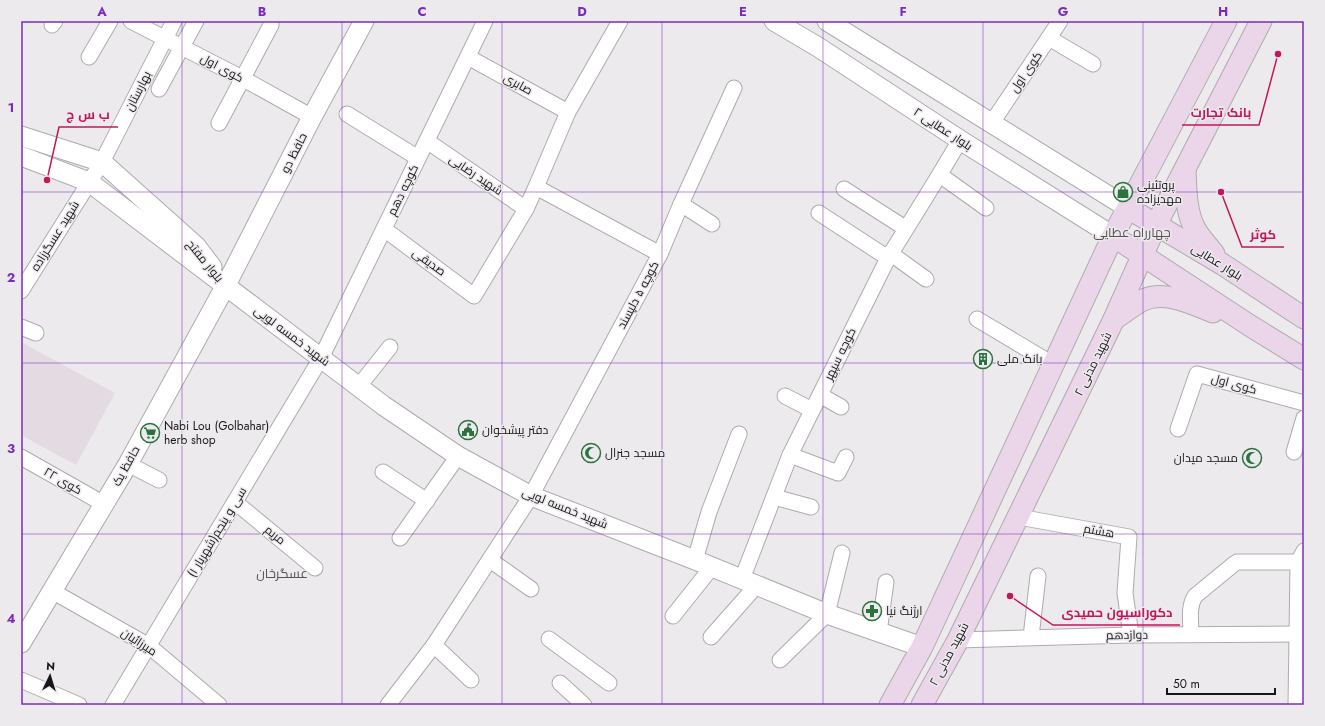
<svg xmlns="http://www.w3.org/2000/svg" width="1325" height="726" viewBox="0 0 1325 726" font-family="Jost,Cairo,sans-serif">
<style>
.built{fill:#e3dae2}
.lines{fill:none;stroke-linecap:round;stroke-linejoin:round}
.minor-casing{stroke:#aeabae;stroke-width:17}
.tertiary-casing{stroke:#aeabae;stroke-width:21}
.secondary-casing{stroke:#aeabae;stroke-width:23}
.minor{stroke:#fff;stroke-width:15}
.tertiary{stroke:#fff;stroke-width:19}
.secondary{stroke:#ead6e8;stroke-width:21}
.grid{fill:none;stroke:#7b2cbf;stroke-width:1;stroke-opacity:0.55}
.labels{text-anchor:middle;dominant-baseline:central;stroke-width:3;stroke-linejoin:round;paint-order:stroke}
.street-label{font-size:12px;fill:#181718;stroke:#edeaed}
.poi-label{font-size:12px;fill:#181718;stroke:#edeaed;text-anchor:start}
.neighbourhood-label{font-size:13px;fill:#565355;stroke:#edeaed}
.leader{fill:none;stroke:#c2185b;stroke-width:1.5}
.callout-dot{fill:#c2185b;stroke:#edeaed;stroke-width:1.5}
.callout-label{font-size:13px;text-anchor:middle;font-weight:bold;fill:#c2185b;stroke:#edeaed;stroke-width:3;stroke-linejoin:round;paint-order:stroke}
.neatline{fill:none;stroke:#7b2cbf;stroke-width:1.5}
.grid-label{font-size:13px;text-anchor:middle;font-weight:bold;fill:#7b2cbf}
</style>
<rect width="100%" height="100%" fill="#edeaed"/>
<polygon class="built" points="21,342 115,393 76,465 21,435"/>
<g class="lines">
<defs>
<g id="minor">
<polyline points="131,21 242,78 312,117"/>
<polyline points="620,21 568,112 536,187 660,254"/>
<polyline points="52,25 55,21"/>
<polyline points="1049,38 1093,64"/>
<polyline points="89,57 110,21"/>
<polyline points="468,57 568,112"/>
<polyline points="159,89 196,21"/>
<polyline points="347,114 418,158"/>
<polyline points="219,123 271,25"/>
<polyline points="991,124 1060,21"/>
<polyline points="427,141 526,209"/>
<polyline points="940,175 986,208"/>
<polyline points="844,189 905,228"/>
<polyline points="681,204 712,224"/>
<polyline points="819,213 888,258"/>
<polyline points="384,229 474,296 526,209 536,187"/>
<polyline points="890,253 926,279"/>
<polyline points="21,291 102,162 174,21"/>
<polyline points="977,319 1054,365"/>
<polyline points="21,327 36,333"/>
<polyline points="359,386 390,347"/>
<polyline points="820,395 841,407"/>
<polyline points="785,396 812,410"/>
<polyline points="1178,429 1197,374 1304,403"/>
<polyline points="1294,452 1304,418"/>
<polyline points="790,455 838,473 846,457"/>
<polyline points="21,457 104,504"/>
<polyline points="128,464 159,480"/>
<polyline points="383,472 427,501"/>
<polyline points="774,497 811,507"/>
<polyline points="235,502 315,568"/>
<polyline points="1019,517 1129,537 1125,593 1131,635"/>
<polyline points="400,538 458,456"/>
<polyline points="490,560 531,589"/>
<polyline points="695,560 709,512 739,434"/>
<path d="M742,579L790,455L888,258C912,219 937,180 960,140"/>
<polyline points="52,591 149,646 219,705"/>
<polyline points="673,616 712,567"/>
<polyline points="879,632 886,582"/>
<path d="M1191,634C1191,622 1188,607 1195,596L1234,564L1237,562H1298"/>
<polyline points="711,637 757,585"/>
<polyline points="1031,637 1038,576"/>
<polyline points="549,639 609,683"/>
<polyline points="958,640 1131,635 1296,634"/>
<polyline points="434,645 471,680"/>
<polyline points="780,660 827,614 842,553"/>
<polyline points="21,680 79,705"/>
<polyline points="560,683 584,705"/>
<polyline points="113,705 321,358 485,21"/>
<polyline points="388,705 434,645 531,496 660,254 681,204 734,88"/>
<polyline points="1296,705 1298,562 1304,551"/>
</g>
<g id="tertiary">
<polyline points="774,21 818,47 960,140 1113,236"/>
<polyline points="827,21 1128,208"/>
<polyline points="21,136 102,162 196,246 212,267"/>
<polyline points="21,156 89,182 384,406 458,456 531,496 695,560 827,614 922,647"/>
<polyline points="21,643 128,464 226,285 312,117 364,21"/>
</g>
<g id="secondary">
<path d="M1185,171C1186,191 1186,212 1195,229C1200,238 1208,246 1214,254"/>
<polyline points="1128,208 1222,264 1304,318"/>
<polyline points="1113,236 1249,325 1304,359"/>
<path d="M1114,319C1124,313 1133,305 1143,300C1166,290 1192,304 1213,312"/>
<polyline points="890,705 922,647 1113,236 1226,21"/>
<polyline points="922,705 958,640 1114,319 1156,225 1261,21"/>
</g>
</defs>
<use href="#minor" class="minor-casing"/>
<use href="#tertiary" class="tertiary-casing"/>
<use href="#secondary" class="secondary-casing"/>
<use href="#minor" class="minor"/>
<use href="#tertiary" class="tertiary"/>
<use href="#secondary" class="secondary"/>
</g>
<path class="grid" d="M182,21V705M342,21V705M502,21V705M662,21V705M823,21V705M983,21V705M1143,21V705M21,192H1304M21,363H1304M21,534H1304"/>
<defs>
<symbol id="shop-ring" viewBox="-11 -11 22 22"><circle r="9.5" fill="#edeaed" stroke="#2b723e" stroke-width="1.5"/><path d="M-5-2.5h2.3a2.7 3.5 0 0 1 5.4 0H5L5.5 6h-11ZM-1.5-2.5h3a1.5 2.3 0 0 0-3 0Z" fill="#2b723e"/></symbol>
<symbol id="building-ring" viewBox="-11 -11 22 22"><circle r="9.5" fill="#edeaed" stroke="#2b723e" stroke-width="1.5"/><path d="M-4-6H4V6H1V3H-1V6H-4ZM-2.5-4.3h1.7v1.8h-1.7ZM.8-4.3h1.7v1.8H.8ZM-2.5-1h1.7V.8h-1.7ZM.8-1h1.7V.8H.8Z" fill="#2b723e"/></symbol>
<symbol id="civic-ring" viewBox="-11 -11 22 22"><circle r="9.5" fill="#edeaed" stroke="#2b723e" stroke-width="1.5"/><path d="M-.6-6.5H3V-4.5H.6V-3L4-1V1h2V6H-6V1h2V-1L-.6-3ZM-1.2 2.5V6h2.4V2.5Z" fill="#2b723e"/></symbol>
<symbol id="supermarket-ring" viewBox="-11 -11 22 22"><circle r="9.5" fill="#edeaed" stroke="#2b723e" stroke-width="1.5"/><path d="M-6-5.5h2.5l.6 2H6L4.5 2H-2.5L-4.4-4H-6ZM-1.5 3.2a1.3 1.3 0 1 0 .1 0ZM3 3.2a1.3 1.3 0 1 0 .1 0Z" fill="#2b723e"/></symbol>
<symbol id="mosque-ring" viewBox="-11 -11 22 22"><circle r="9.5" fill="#edeaed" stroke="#2b723e" stroke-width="1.5"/><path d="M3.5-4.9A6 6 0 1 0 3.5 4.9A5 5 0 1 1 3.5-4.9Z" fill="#2b723e"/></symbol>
<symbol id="pharmacy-ring" viewBox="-11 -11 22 22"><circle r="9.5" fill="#edeaed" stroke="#2b723e" stroke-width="1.5"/><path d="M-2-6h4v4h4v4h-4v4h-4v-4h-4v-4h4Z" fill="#2b723e"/></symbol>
</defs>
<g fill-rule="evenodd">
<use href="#shop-ring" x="1112" y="181" width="22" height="22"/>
<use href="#building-ring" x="972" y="348" width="22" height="22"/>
<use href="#civic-ring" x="457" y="419" width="22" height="22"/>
<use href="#supermarket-ring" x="139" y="422" width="22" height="22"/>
<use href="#mosque-ring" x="580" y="442" width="22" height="22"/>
<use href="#mosque-ring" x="1241" y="447" width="22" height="22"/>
<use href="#pharmacy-ring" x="861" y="600" width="22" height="22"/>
</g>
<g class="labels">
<g class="street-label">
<text transform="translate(222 68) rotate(28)">کوی اول</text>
<text transform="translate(1026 72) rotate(-56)">کوی اول</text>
<text transform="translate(518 84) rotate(29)">صابری</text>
<text transform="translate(138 91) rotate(-63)">بهارستان</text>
<text transform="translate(943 129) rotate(33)">بلوار عطایی ۲</text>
<text transform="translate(294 153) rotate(-63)">حافظ دو</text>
<text transform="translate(476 175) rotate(34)">شهید رضایی</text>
<text transform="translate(403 190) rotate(-64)">کوچه دهم</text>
<text transform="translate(55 236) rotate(-58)">شهید عسگرزاده</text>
<text transform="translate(205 261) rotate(51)">بلوار مفتح</text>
<text transform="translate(429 262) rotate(36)">صدیقی</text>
<text transform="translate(1217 262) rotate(32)">بلوار عطایی</text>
<text transform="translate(638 295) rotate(-62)">کوچه ۵ دلپسند</text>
<text transform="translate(292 336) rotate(37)">شهید خمسه لویی</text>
<text transform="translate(840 354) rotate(-64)">کوچه سپهر</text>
<text transform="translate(1093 364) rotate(-64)">شهید مدنی ۲</text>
<text transform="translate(1234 384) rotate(15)">کوی اول</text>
<text transform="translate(126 466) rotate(-61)">حافظ یک</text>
<text transform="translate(63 481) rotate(30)">کوی ۲۲</text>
<text transform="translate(565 508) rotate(22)">شهید خمسه لویی</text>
<text transform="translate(1099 531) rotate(10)">هشتم</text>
<text transform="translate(217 532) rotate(-59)">سی و پنجم(شهریار ۱)</text>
<text transform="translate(275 535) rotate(39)">مریم</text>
<text transform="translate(1127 635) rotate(-1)">دوازدهم</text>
<text transform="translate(139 642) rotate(33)">میرزائیان</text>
<text transform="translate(949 654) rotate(-62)">شهید مدنی ۲</text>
</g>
<g class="poi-label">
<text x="1137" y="185">پروتئينی<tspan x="1137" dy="14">مهديزاده</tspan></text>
<text x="997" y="359">بانک ملی</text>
<text x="164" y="426">Nabi Lou (Golbahar)<tspan x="164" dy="14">herb shop</tspan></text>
<text x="482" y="430">دفتر پیشخوان</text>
<text x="605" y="453">مسجد جنرال</text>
<text x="1238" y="458" text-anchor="end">مسجد میدان</text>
<text x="886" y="611">ارژنگ نیا</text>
</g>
<g class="neighbourhood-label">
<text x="1132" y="232">چهارراه عطایی</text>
<text x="282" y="573">عسگرخان</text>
</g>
</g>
<path class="leader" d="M1278 54L1259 125H1182M47 180L59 127H118M1221 192L1242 247H1284M1010 596L1053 625H1180"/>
<g class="callout-dot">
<circle cx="1278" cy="54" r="4"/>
<circle cx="47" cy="180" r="4"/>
<circle cx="1221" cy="192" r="4"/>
<circle cx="1010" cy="596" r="4"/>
</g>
<g class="callout-label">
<text x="1221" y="117">بانک تجارت</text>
<text x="88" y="119">ب س ج</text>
<text x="1263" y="239">کوثر</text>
<text x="1117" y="617">دکوراسیون حمیدی</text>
</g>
<rect width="1325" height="726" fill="none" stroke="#edeaed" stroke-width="44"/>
<g transform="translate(50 676) rotate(4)" stroke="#edeaed" stroke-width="3" paint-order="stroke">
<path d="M0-3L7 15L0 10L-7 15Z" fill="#181718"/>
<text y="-6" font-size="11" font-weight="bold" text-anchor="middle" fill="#181718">N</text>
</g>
<path d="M1167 688v6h108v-6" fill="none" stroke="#181718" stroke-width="2"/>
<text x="1173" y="688" font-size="12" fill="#181718" stroke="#edeaed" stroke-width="3" paint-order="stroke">50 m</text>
<rect x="22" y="22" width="1281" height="682" class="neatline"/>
<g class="grid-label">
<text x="102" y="16">A</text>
<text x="262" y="16">B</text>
<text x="422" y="16">C</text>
<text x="582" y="16">D</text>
<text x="743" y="16">E</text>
<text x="903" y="16">F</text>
<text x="1063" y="16">G</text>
<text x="1223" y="16">H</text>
<text x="11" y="112">1</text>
<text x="11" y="282">2</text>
<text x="11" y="453">3</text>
<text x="11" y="623">4</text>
</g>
</svg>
